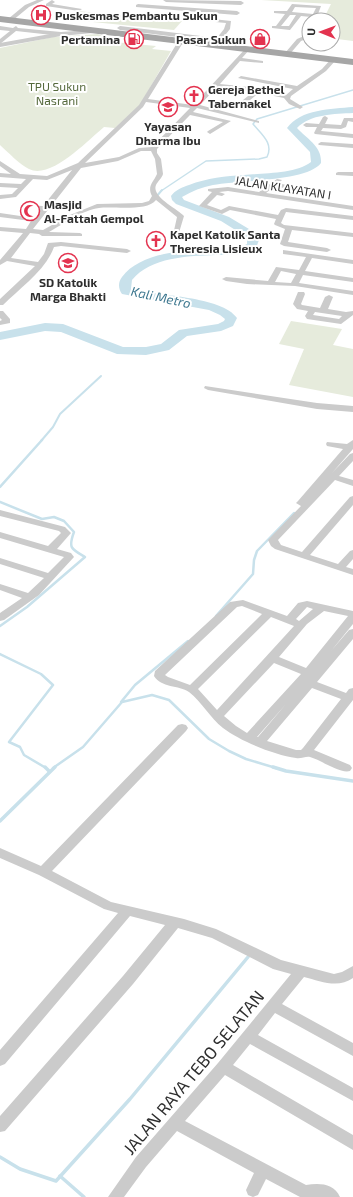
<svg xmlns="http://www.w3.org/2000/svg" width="353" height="1197" viewBox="0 0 353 1197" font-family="'Exo 2',sans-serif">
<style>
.green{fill:#e6ebdc}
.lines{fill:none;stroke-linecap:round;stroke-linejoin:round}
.stream-far3{stroke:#c8e1eb;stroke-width:1.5}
.stream-far2{stroke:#c8e1eb;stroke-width:2}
.stream-far1{stroke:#c8e1eb;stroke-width:2.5}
.stream{stroke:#c8e1eb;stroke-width:3.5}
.river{fill:#c8e1eb;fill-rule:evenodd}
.minor{fill:#cbcbcb;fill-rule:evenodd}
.tertiary{fill:#cbcbcb;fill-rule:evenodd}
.primary{fill:#a6a6a6;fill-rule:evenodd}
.labels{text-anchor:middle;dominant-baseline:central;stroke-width:4;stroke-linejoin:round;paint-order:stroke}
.far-poi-label{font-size:12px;font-weight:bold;fill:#2e2e2e;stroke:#fff;text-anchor:start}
.far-park-label{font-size:12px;fill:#55693c;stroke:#fff}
.far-street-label{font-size:12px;fill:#2e2e2e;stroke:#fff}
.far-water-label{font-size:13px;font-style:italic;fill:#3d778f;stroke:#fff}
.near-street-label{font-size:17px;fill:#2e2e2e;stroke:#fff}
</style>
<rect width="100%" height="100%" fill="#fff"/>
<g class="green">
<polygon points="261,0 353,0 353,41 337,39 333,41 333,20 323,20 331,4"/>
<polygon points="77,11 182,21 174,30 72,20"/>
<path d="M98,34L114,42L156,46L152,49L171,51L140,105L115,128L104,127C88,140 51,180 29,169C20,165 8,152 0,145V48L53,37Z"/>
<polygon points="291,321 342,329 333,345 353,349 353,397 289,385 304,349 279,344"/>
</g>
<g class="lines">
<path class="stream-far3" d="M161,191L206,161L259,159L267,157C274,143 261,134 253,124L257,119L353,90"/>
<g class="stream-far2">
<polyline points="156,197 162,190"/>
<polyline points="41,441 53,427 60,414 101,376"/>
</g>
<g class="stream-far1">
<polyline points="0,487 42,440"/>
<path d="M0,502L42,519L54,517L64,521L74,532C68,548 71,549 85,557L27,607L0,626"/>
<polyline points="216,616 253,574 254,560 257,551 294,513"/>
<polyline points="0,654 41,674 53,685 9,742 20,747 24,755 46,768"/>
<polyline points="121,702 135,685 188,641"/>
<polyline points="53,768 83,747 122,702 152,695 169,700 209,739 229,751 246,759 276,768"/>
</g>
<g class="stream">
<polyline points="45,767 49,771"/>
<polyline points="273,767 286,771 353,781"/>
<polyline points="0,821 55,767"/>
<polyline points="0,1157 20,1169 56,1181 130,1099 248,957"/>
<polyline points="60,1176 84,1197"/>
</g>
<path class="river" d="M353,107V113C335,114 310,114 297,128C307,139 322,146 321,163C307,182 237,180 213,185C202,187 192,191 182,197L184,200L229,217L254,232L259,240L256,248C244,256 230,255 216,255C188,256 151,257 132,280L131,289C157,296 222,296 237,318L233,326L221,331L187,336L169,350L146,355L117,354L61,332L45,331L0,340V332L45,323L63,324L123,347H146L161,344L179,330L218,324L224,321L225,319L220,315L209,310L122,294C118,288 118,282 122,277C140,252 189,249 217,249C227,248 237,250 247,244V240L245,236L221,221L176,204L172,200L171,196C175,190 183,187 189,185C207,178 226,176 244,175C263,173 296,174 311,162L310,152L287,128C301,109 331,109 353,107Z"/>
<g class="minor">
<polygon points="37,0 44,0 29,7 12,21 8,21 8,19 25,5"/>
<polygon points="52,0 55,2 52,4 82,9 79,11 46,6 46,4"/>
<polygon points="163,0 241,1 244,3 241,5 166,2"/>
<polygon points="138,4 237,11 240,13 237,15 136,7 136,5"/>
<path d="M292,4L321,6L318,14L324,16L321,18L301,16L290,30L272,28V26H276L285,14L274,13V11H287ZM295,7L316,8L313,14L292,12ZM290,15H296L289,26H281Z"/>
<polygon points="185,16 231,21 230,29 222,39 238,42 235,44 120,30 117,28 120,26 217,38 224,29 226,23 183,19 183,17"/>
<polygon points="0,26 13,28 16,26 18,28 61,32 64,34 61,36 16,31 0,44 0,39 10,31 0,30"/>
<polygon points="309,34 309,38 301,41 289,55 285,55 285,53 297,39"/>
<path d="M179,40L184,41L148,99L193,105L247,47L250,49L242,58L263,61V63L240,61L220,84L249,87L286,95L293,89L238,78L241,76L297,86L322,69L331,59L336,60L326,71L291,96L290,99L303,107L300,109L289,104L284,98L259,93L245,104L254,106V108L238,106V104L253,92L217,87L200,105L259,121V123L197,108L193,112L231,121L210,134L207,132L208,131L223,122L190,115L157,149V153L161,159L163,174C162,178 158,181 156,185C151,197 178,209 184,216L178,236L173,235L177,217L156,200C147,212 113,206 99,208C83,210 63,224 49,232L80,233L82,234V236H42L39,234L30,233L11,258L38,262L44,254L48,243L61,242L127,249L131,251L127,253L61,246L54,247C46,270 20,288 3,305H0V299L35,266L7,261L0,265V260L23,233L0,231V227L26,229L31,221L0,217V213L34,218L40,210L21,207V205L43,206L72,170L47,180L33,179L16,197L0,199V195L12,194L18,188L0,187V183L21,184L26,179L0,177V173L11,174L0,166V161L20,174L47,176L78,163L139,105ZM146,102L190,108L152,147L139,148L119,157L85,163L143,107ZM141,151H151L155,159L157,174C153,183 147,186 152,196L149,201L142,203L97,204L70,215L43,230L33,229L81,168L118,161Z"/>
<polygon points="325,116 328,118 325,124 341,125 344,118 353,118 353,122 348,121 346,127 341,129 323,128 321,131 353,134 353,138 315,134 314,133 317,127 306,127 303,125 306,123 319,124 323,117"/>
<polygon points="321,142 353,144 353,148 319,145 318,144"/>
<polygon points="338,172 353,172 353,176 336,175 336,173"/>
<polygon points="277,179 282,180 279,183 296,188 293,190 275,186 266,193 353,206 353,210 228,191 219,192 225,194 222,196 217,195 207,205 221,210 229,206 278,215 281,210 286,208 353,216 353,220 286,212 281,223 284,225 353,233 353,237 292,230 288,242 327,248 331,250 327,252 284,246 280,244 285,229 275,225 274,224 276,219 230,210 222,214 199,206 212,192 208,191 208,189 228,187 259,192"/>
<path d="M283,250L353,260V264L312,258L305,271L353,278V282L303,275L299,283L353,291V295L295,286L247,284L226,281L222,279L226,277L268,281L276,267L299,270L306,257L283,254ZM281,271L296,274L291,283L275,282Z"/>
<path d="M298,292H304L305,294L301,304L302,305L320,308L325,297L329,295L333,297L328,309L346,312L353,311V315L341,324L307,319L305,316L308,311L297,309L293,304ZM315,312L342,316L339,319L313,315Z"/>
<polygon points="0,311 3,311 10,319 10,323 0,325 0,321 2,320 0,318"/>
<polygon points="205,386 317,403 353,406 353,412 317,409 208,390 204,388"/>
<polygon points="353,440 353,449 332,473 350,454 353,453 353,461 339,476 353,480 353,486 335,480 278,540 281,545 302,552 350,497 353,496 353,505 310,555 338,564 350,551 353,550 353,559 346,567 353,569 353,575 275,549 271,546 268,540 301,506 296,503 298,501 343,449 327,446 326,444 327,442 347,444"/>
<polygon points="0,510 65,527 71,533 57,549 71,553 74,557 39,595 4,620 0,621 0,613 22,598 0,590 0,584 28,593 44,578 0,564 0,558 48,573 64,557 0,538 0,532 48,546 61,533 59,531 0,516"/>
<path d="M243,600L287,616L298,603L307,601L353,611V624L331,651L349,630L353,629V639L317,682L346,693L349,689L353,688V700L314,750L350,765L352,768L350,771C340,774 321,760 310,757C306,756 301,759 296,758C274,755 240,741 223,728C210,718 202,702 189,692C179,685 161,688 154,676L155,671L230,602ZM242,606L262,614L190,685L168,677L165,675L237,607ZM307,607L313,609L299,621L296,619ZM324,611L348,616L306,668L279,657L307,624ZM271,617L294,626L217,710L198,689ZM274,663L301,674L247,733L236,726L224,716ZM312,688L341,699L303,748L301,750H296L267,741ZM286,704L258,737H257Z"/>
<path d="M182,724L186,725L188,728L186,731L52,871L111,902L184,919L216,929L281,960L334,974L342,972L353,966V978C338,989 320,981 304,977L282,1004L353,1043V1056L275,1013L258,1035L353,1088V1101L250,1044L233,1065L353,1135V1150L225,1075L185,1121L306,1185C319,1183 334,1183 340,1197H300L266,1179L258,1195L253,1197L248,1195L246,1190L254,1173L177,1131L146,1167L124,1197H108L136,1157L218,1063L291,974L273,969L212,938L178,928L133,984L5,1131L0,1132V1116L123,976L165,925L130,916L5,1064L0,1066V1050L118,913L104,909L39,875L0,858V848L41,866L178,725Z"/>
</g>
<polygon class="tertiary" points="101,29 104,31 103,32 61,36 0,47 0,43 61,32"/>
<polygon class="primary" points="0,16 353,59 353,65 0,22"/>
</g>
<defs>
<symbol id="hospital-ring" viewBox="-11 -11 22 22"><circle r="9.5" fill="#fff" stroke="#e3334f" stroke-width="1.5"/><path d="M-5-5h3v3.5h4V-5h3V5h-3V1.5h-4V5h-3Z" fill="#e3334f"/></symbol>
<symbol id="fuel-ring" viewBox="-11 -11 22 22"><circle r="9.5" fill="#fff" stroke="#e3334f" stroke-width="1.5"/><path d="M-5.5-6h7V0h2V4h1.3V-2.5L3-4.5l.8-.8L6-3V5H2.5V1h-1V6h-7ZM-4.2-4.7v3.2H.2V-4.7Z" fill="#e3334f"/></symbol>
<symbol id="shop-ring" viewBox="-11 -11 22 22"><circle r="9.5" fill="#fff" stroke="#e3334f" stroke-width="1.5"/><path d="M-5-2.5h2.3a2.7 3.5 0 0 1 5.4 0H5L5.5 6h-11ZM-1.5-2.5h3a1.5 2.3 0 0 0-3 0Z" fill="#e3334f"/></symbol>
<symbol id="church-ring" viewBox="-11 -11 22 22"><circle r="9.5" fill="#fff" stroke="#e3334f" stroke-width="1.5"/><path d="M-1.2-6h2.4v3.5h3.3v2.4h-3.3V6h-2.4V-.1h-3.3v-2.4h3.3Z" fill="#e3334f"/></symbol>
<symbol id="school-ring" viewBox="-11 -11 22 22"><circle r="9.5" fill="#fff" stroke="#e3334f" stroke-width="1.5"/><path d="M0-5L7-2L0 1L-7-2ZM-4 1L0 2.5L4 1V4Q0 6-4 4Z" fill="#e3334f"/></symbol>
<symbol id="mosque-ring" viewBox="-11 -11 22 22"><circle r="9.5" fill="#fff" stroke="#e3334f" stroke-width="1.5"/><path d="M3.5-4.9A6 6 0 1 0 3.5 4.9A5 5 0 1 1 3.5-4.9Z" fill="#e3334f"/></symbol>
</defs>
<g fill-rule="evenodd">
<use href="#hospital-ring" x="30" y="4" width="22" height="22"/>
<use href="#fuel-ring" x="123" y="28" width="22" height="22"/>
<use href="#shop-ring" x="249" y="28" width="22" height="22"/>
<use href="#church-ring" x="183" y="85" width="22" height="22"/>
<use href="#school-ring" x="157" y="96" width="22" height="22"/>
<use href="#mosque-ring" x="19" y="200" width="22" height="22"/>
<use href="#church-ring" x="145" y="230" width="22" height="22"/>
<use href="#school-ring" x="57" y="252" width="22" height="22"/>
</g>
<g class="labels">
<g class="far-poi-label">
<text x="55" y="15">Puskesmas Pembantu Sukun</text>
<text x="120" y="39" text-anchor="end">Pertamina</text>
<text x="246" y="39" text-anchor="end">Pasar Sukun</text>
<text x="208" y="89">Gereja Bethel<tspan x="208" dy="14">Tabernakel</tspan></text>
<text x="168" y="126" text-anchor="middle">Yayasan<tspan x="168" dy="14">Dharma Ibu</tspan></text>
<text x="44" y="204">Masjid<tspan x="44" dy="14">Al-Fattah Gempol</tspan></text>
<text x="170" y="234">Kapel Katolik Santa<tspan x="170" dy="14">Theresia Lisieux</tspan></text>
<text x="68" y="282" text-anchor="middle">SD Katolik<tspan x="68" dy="14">Marga Bhakti</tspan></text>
</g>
<g class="far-park-label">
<text x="57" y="86">TPU Sukun<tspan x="57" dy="14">Nasrani</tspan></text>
</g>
<g class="far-street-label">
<text transform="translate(283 187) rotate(9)">JALAN KLAYATAN I</text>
</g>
<g class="far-water-label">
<text transform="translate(161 297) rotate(12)">Kali Metro</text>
</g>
<g class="near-street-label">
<text transform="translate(193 1072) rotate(-50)">JALAN RAYA TEBO SELATAN</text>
</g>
</g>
<g transform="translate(321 32) rotate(271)"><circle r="19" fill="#ffffff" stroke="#ababab"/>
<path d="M0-3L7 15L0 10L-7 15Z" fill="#e3334f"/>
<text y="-6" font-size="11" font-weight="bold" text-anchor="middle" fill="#2e2e2e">U</text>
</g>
</svg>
